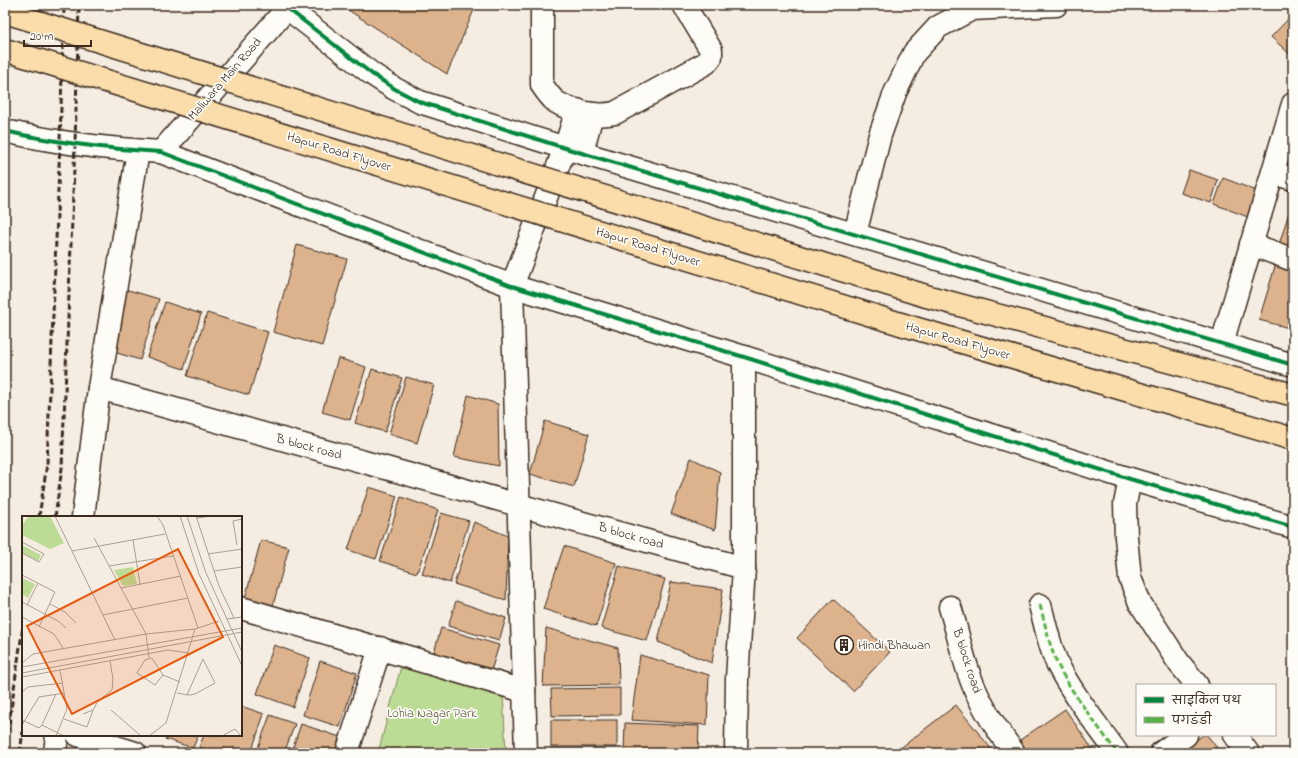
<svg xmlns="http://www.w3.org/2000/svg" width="1298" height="758" viewBox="0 0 1298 758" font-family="'Indie Flower','Playpen Sans Deva',sans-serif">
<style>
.green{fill:#bcdc95;stroke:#7c835a}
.building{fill:#dcb38d;stroke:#3b2a1e}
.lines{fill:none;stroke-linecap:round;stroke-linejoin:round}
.minor-casing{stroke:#3b2a1e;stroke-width:25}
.major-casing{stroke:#3b2a1e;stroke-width:25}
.minor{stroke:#fdfcf7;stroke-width:22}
.major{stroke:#fbddab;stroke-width:22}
.rail{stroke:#3b2a1e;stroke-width:3;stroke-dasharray:6 3;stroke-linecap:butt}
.major-bridge-casing{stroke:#3b2a1e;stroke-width:25;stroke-linecap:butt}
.major-bridge{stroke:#fbddab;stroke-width:22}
.quiet{stroke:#57b245;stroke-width:3;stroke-dasharray:6 3;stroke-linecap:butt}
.cycleway-casing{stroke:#fdfcf7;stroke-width:6}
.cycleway{stroke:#00873e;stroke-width:4}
.labels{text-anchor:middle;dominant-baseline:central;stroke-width:3.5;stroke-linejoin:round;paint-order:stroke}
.street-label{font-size:13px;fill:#3b2a1e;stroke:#fdfcf7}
.poi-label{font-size:13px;fill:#3b2a1e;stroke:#fdfcf7;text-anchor:start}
.park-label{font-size:13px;fill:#5b563c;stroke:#fdfcf7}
.inset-road{fill:none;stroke:#ab9f94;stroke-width:1}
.view{fill:#e8590c;fill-opacity:0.15;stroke:#e8590c;stroke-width:2}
.inset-edge{fill:none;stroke:#3b2a1e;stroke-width:2}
</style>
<rect width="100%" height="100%" fill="#f6ede2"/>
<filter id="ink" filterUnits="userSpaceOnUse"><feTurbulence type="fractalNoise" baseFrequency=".025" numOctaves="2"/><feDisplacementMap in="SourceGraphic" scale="8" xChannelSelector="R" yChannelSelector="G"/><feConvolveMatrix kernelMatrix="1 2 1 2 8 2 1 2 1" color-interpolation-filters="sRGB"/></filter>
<g filter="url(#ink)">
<polygon class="green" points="403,659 503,695 506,753 378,753"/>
<g class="building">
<polygon points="343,5 476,5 447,74 342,6"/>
<polygon points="1293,14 1293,57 1271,37"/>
<polygon points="1189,170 1218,180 1211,203 1181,193"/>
<polygon points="1223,178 1257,191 1248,217 1214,204"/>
<polygon points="1293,200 1293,256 1277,251"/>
<polygon points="297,245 347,259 322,346 273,332"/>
<polygon points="1276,263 1293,268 1293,329 1259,320"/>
<polygon points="125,289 159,299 140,360 107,350"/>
<polygon points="165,302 201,314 184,369 147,357"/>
<polygon points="207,313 268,332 249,395 187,376"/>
<polygon points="338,358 366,367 350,420 322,412"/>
<polygon points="372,369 402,378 385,432 355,423"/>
<polygon points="406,377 434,385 417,443 389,434"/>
<polygon points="468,395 498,404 499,466 454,457"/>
<polygon points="545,421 589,434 574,487 530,474"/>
<polygon points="691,458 720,472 715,530 671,514"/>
<polygon points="369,487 397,496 376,559 348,550"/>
<polygon points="401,497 438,510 417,573 380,561"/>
<polygon points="441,513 469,521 450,583 422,574"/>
<polygon points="474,522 508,536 506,600 454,584"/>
<polygon points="261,540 289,547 272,609 244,602"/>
<polygon points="564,546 616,563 596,626 543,609"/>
<polygon points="619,566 665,579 647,641 601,628"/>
<polygon points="671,582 723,589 712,663 658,642"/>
<polygon points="833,599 890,652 853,691 797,638"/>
<polygon points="456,601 506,618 499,641 448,626"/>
<polygon points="441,628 499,645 490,674 433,656"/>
<polygon points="546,628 618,648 619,685 543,686"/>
<polygon points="274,645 310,658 293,707 257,694"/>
<polygon points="640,655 709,675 707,725 631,720"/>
<polygon points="320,661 357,673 340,727 303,715"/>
<polygon points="620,688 620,715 552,716 551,689"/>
<polygon points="956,705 993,751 990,753 900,753 898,750"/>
<polygon points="241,706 264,714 251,753 217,753 199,747 204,735 241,735"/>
<polygon points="1065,709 1095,753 1028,753 1020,740"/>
<polygon points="270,715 295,724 284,753 256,753"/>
<rect x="551" y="720" width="66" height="27"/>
<polygon points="625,723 699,726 698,753 624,753"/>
<polygon points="301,724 343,738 338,753 291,753"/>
<polygon points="167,735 198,735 193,748 165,739"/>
<polygon points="1203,735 1207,735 1221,753 1180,753"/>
</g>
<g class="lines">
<defs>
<g id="minor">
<path d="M542,5V85C546,91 550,97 556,102C573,112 596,117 615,113L706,63L711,57V50L684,5"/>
<polyline points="287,8 372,74 395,89 420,102 565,148 1293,365"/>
<path d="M5,131C56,143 109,149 161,152L512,286L744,357L1130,479L1293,527"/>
<polyline points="161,152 290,5"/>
<polyline points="582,153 592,114"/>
<polyline points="1273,173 1293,179"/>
<polyline points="855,234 880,135 895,93 914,53 938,27 972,9 1056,5"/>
<polyline points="1251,244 1293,260"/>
<polyline points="1222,343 1293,104"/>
<polyline points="99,388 744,568"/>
<polyline points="1130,479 1125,504 1126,537 1130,578 1140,603 1179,663 1197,685"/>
<polyline points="83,517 99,388 138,151"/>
<path d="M1040,605C1046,627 1050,650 1060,669C1074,697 1099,727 1117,753"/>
<path d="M950,607C958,633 963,661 974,687C984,711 999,732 1014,753"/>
<polyline points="241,608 524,691"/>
<polyline points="78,735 135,753"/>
<polyline points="1235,735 1248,753"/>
<polyline points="55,753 57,735"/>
<polyline points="347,753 380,648"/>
<polyline points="526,753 512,286 565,148 577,110"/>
<polyline points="736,753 737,679 744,568 744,357"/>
<polyline points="1161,753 1186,735"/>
</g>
<polyline id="major" points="904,325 1293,439"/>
</defs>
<use href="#minor" class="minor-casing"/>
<use href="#major" class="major-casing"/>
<use href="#minor" class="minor"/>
<use href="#major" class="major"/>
<g class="rail">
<polyline points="39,517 47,464 60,141 64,5"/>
<polyline points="55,517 62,468 75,144 79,5"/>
<polyline points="5,751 23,626"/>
<polyline points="20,753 23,731"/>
</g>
<defs>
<g id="major-bridge">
<polyline points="5,12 926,296 1290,394"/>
<polyline points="5,50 904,325"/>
</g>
</defs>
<use href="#major-bridge" class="major-bridge-casing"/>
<use href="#major-bridge" class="major-bridge"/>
<path class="quiet" d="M1040,605C1046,627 1050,650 1060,669C1074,697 1099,727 1117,753"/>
<defs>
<g id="cycleway">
<polyline points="287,8 372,74 395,89 420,102 565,148 1293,365"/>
<path d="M5,131C56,143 109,149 161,152L512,286L744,357L1130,479L1293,527"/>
</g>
</defs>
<use href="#cycleway" class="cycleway-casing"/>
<use href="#cycleway" class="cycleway"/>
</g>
</g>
<defs>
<symbol id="building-ring" viewBox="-11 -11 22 22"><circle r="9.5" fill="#fdfcf7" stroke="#3b2a1e" stroke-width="1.5"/><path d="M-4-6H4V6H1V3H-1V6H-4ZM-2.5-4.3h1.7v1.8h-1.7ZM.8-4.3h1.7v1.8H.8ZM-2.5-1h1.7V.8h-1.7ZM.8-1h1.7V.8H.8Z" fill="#3b2a1e"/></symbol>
</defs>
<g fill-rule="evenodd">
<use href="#building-ring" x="833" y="634" width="22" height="22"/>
</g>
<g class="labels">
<g class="street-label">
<text transform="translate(225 79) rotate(-49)">Maliwara Main Road</text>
<text transform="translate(339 152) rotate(17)">Hapur Road Flyover</text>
<text transform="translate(648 247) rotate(17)">Hapur Road Flyover</text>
<text transform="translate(958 341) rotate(16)">Hapur Road Flyover</text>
<text transform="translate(309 447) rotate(15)">B block road</text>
<text transform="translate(631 536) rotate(16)">B block road</text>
<text transform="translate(967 661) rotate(72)">B block road</text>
</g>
<g class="poi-label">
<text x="858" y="645">Hindi Bhawan</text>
</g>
<g class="park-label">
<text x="432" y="713">Lohia Nagar Park</text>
</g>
</g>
<g transform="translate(22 516)">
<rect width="220" height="220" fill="#f6ede2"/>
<path d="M7,0H28L42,27L28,33L0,19V9ZM0,29L19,39L16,45L0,37ZM111,51L115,68L101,70L92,54ZM0,62L13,68L6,82L0,78Z" fill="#bcdc95"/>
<path class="inset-road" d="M33,0L93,124M135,0L141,9L176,112M158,0L177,58L220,150M165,0L184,57L220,136M174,0L197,70L212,102M175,2L189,0M72,22L124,118L127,142M111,24L118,68M0,26L22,38L17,46L0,37M215,29L211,5L220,3M50,35L143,18M186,38L220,33M87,50L151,40M192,55L220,51M0,59L33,76L17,111M99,72L159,60M0,86L36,105L44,112M28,88L43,96L54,107M5,89L16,67M81,99L166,82M0,101L32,118L41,132M205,103L220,101M0,147L11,138L124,118L173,113L197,105M0,151L220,112M0,157L220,116M141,159L133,169L115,157L123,144L130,142L141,159L158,166M0,161L146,134L167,137M0,176L6,171L41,167M155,177L165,179H168L173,178L193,167L181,143L165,179M89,194L119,220M61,198L71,194L76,185L90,174L91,163L88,145M42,203L65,211L71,194M0,204L17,212L20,209L42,220M0,209L17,181L42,177M20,209L34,178M34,220L45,193L38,154M127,220L144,207L173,113M200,220L213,213L219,220"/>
<path class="view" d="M156,33L201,121L50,198L5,110Z"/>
<rect width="220" height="220" class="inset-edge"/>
</g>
<rect width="1298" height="758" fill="none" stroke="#fdfcf7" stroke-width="20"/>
<rect x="10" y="10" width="1278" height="738" fill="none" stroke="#3b2a1e" stroke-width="1.5" filter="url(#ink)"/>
<rect x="1136" y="684" width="140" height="52" fill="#fdfcf7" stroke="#afa8a0"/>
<rect x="1144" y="697" width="20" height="6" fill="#00873e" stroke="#afa8a0"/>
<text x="1172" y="704" font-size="12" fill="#3b2a1e">साइकिल पथ</text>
<rect x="1144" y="717" width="20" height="6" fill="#57b245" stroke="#afa8a0"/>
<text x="1172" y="724" font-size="12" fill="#3b2a1e">पगडंडी</text>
<path d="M24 40v6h67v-6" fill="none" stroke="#3b2a1e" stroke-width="2"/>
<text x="30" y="40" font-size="12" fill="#3b2a1e" stroke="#fdfcf7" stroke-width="3" paint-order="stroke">20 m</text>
</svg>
